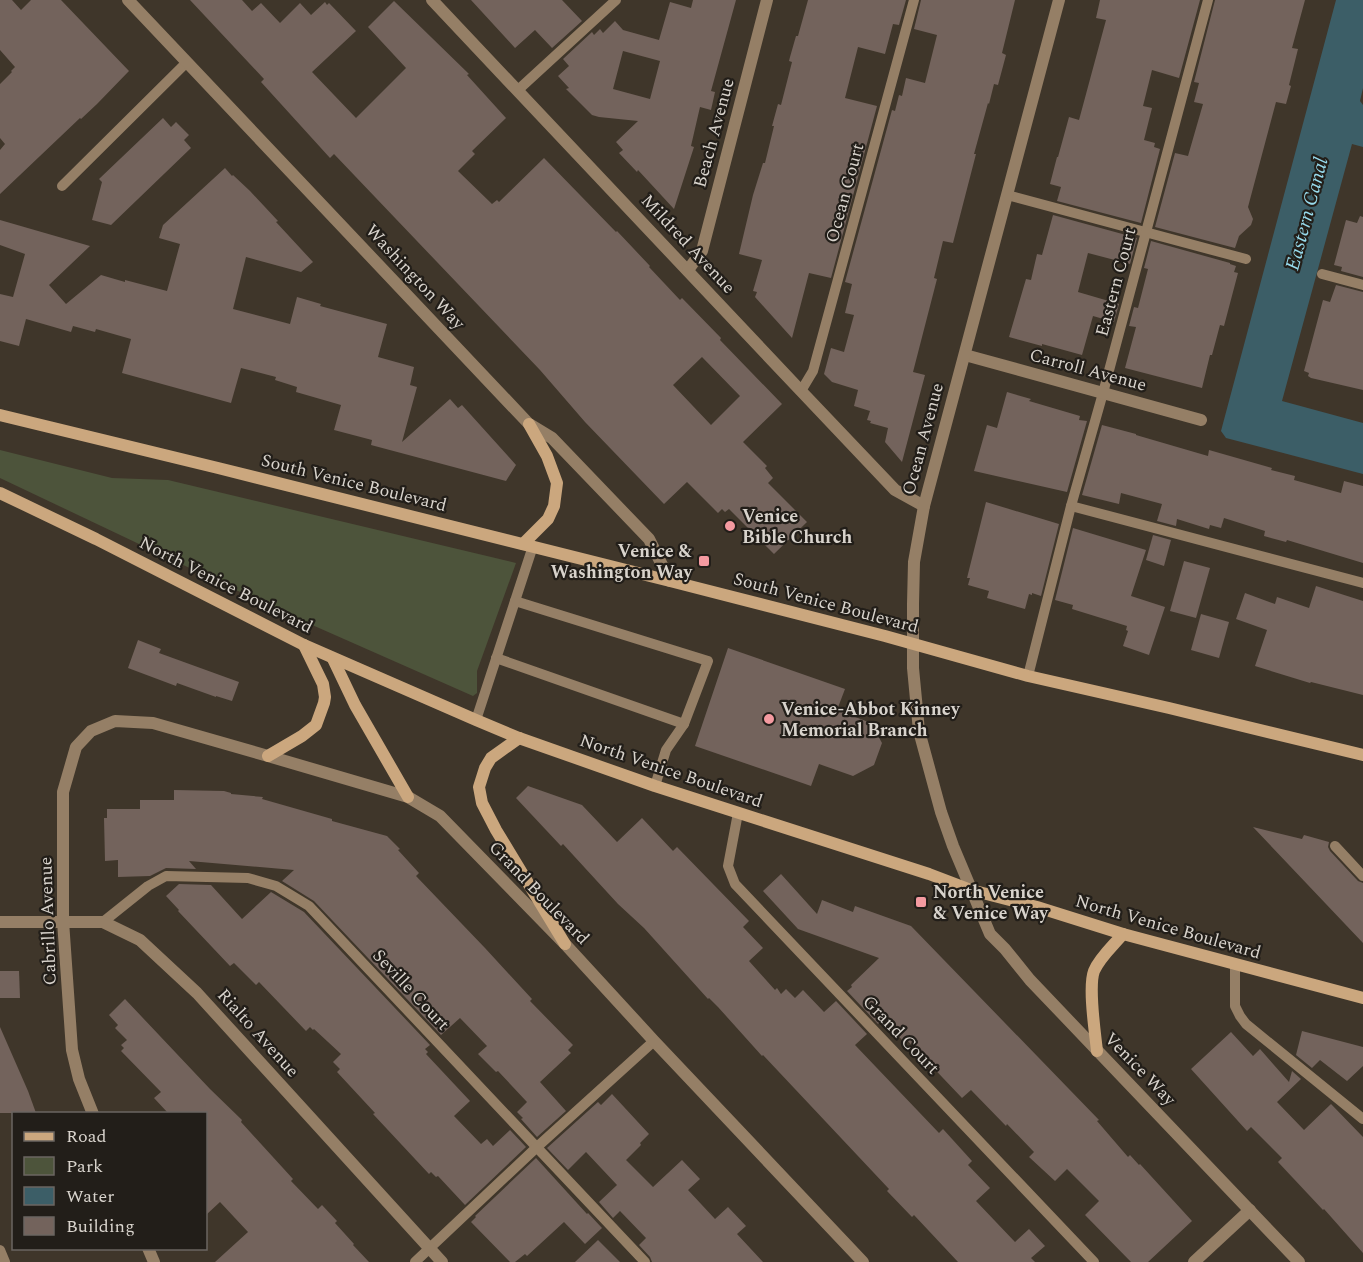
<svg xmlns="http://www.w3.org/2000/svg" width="1363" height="1262" viewBox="0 0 1363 1262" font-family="Spectral,serif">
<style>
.green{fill:#4d543b}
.water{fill:#3c5e67}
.building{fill:#73635c;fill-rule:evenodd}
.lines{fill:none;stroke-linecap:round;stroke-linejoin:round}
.service{stroke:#957f66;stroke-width:10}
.minor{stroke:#957f66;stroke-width:12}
.tertiary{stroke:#957f66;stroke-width:12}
.secondary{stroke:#cba77e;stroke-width:12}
.poi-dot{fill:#f49aa0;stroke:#221e19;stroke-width:2}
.labels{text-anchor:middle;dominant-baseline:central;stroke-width:4.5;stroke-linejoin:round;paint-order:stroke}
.street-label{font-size:18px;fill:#d8d3cc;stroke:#221e19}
.poi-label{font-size:18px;font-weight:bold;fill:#d8d3cc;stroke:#221e19;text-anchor:start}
.water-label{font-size:20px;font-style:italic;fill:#97daec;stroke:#221e19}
</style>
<rect width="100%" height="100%" fill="#3f362a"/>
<polygon class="green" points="0,450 112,478 168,480 516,563 477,671 477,693 473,696 276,609 0,478"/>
<polygon class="water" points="1336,0 1363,0 1363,88 1360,101 1363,105 1363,147 1352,144 1282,401 1363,423 1363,474 1226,438 1221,431"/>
<g class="building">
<polygon points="0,0 12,0 21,10 31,0 61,0 129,71 97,104 81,119 80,118 0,194 0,150 5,144 0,138 0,84 12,72 11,71 15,67 0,50"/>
<path d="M190,0H242L252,11L261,3L280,23L300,3L311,15L325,2L327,5L329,3L356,31L312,72L356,118L406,68L368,27L394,1L469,74L467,75L506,118L472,151L475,154L458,171L492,204L497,200L499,202L544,158L616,232L617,231L650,266L649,267L680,300L682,298L721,338L720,340L782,404L743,442L767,466L765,468L773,478L768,483L807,522L774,554L729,509L725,512L722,509L718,513L687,482L664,504L585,422L540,370L334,154L330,158L261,82L264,79ZM702,357L740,396L711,425L673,385Z"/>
<polygon points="471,0 562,0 582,21 552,48 535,30 515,48"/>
<path d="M693,0H736L711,91L715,92L711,110L700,107L691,146L694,147L674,209L638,170L637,172L619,153L623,150L616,142L638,121L599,117L592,115L566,89L569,88L558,76L569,66L563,59L592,32L594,35L600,29L603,33L615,21L623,30L659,40L670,2L691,8ZM623,51L660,61L650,99L613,89Z"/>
<polygon points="808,0 906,0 899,25 893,24 885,54 858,47 845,98 877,106 831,278 809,273 792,338 755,297 757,292 753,291 762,260 739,254 753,195 763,163 765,163 774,126 772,126 778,104 781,105 792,62 789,61 790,57 796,36 798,36"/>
<polygon points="921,0 1015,0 1002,53 1006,55 998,85 994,84 989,104 988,103 985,114 974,154 976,154 953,243 943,241 934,278 937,279 913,372 925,375 902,462 885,442 888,428 870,423 871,421 867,420 870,411 854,406 858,390 832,382 824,374 831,348 844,352 854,315 845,313 852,284 845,282 892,110 895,111 899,95 902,96 906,78 925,83 937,35 914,29"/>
<polygon points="1100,0 1200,0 1179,78 1152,70 1143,106 1152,108 1144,140 1155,143 1154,147 1160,149 1141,223 1057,201 1061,187 1050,184 1057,157 1058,157 1069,117 1079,120 1106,20 1096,18"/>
<polygon points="1215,0 1305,0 1292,48 1298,49 1289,85 1291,86 1286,104 1276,102 1248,207 1253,219 1251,225 1239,236 1235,248 1155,227 1175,153 1188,156 1203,104 1194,102 1199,83 1194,82"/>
<polygon points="163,118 171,127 176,122 189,135 184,140 191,148 111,225 92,220 102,182 99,179"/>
<polygon points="225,168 232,176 233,175 250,191 278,221 276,222 313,262 301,272 246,257 233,309 290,324 297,297 321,304 320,306 387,324 378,357 414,367 410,385 417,387 402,442 450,399 458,408 462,405 516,465 506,481 371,445 372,440 334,430 341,405 296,392 297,387 275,380 276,377 241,368 231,403 122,373 131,339 96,329 95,332 73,326 71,332 26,319 19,346 0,341 0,294 13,297 25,254 0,245 0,220 90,246 49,285 66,304 101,275 125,282 125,280 167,291 180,244 159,238 163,225"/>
<polygon points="1053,215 1137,238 1130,264 1088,253 1078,292 1119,304 1114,322 1093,316 1082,355 1042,344 1042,346 1009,337 1026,279 1031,280 1037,254 1042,255"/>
<polygon points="1360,216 1363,217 1363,277 1341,271 1342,267 1334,265 1346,220 1357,223"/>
<polygon points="1151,241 1230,263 1230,264 1236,266 1234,272 1238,273 1224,326 1220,325 1212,355 1210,355 1202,388 1125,368 1136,327 1129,326 1134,307 1138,308 1148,269 1144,268"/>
<polygon points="1336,285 1363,292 1363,390 1311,378 1308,376 1309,373 1304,371 1323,300 1330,302"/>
<polygon points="1007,392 1031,399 1029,401 1080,416 1079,420 1087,421 1067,492 974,471 987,425 997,428"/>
<polygon points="1102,425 1136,434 1136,435 1208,456 1209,450 1272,468 1271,470 1295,476 1294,480 1341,493 1344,481 1363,486 1363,563 1287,540 1286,542 1264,536 1265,531 1224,518 1221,528 1210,525 1209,529 1177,519 1176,526 1157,521 1162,504 1121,493 1119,504 1082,495"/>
<polygon points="986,502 1059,524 1041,596 1032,593 1032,595 1029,594 1025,609 987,598 989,591 968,585 970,578 967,578"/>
<polygon points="1073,528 1146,550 1131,596 1165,607 1149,655 1123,646 1128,631 1126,630 1127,626 1072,609 1073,605 1055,600"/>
<polygon points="1153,535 1171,540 1164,566 1146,560"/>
<polygon points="1184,561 1210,568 1196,618 1170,611"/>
<polygon points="1316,586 1363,601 1363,695 1311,682 1310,683 1255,666 1267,630 1236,619 1245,593 1275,604 1277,597 1309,608"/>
<polygon points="1201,614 1229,622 1219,658 1191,650"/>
<polygon points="138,640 161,649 159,653 239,682 232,701 216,696 216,697 177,683 176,686 128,668"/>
<polygon points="728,648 845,689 837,710 871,723 882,743 874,765 853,776 819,764 811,786 695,746"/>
<polygon points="528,786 582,805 617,842 642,818 673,851 677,847 749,921 743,927 763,948 749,961 775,990 777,988 781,994 786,989 795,998 803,990 824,1012 836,1001 867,1034 855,1045 939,1133 943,1129 972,1161 968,1165 990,1188 976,1201 1015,1242 1029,1229 1045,1246 1031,1258 1035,1262 958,1262 914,1215 912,1217 887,1191 889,1189 763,1055 762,1056 718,1007 709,998 708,999 644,928 618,904 563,844 561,846 516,798"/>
<polygon points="174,790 224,791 231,793 231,794 263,797 262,799 332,819 332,821 387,836 400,849 398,850 419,873 416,876 485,948 532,999 530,1001 573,1045 568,1050 571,1053 540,1082 566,1111 537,1137 521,1119 523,1118 517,1112 527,1102 498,1071 496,1072 478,1054 487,1046 460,1018 441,1035 314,901 282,881 294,870 189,861 196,869 166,868 150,876 118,877 118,860 105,861 104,818 107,818 107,809 140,809 140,800 174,800"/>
<polygon points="1253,827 1302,839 1304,835 1329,842 1328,847 1330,851 1358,881 1363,883 1363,943"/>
<polygon points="781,874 817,914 822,900 853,912 855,906 911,926 1099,1120 1097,1121 1128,1157 1130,1155 1139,1165 1140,1164 1192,1221 1148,1262 1131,1262 1085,1215 1099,1201 1067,1169 1055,1181 1029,1157 1034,1152 1007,1124 1006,1126 971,1090 962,1098 904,1037 902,1040 883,1019 878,1024 847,991 852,987 851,985 879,958 798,929 763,891"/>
<polygon points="179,884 211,885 242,919 271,892 304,912 430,1045 425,1049 428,1052 426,1054 470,1101 454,1116 481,1144 487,1139 493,1146 510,1130 526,1147 465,1205 438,1176 436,1177 431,1172 429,1174 373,1114 375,1113 337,1072 340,1069 333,1062 341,1054 314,1029 313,1030 310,1027 306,1031 259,982 256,985 234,963 230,966 178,911 179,910 166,896"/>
<polygon points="0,971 19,971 20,998 0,998"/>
<polygon points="125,999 210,1089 242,1120 241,1122 293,1179 291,1181 318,1209 322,1205 337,1221 335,1223 354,1244 353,1245 369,1262 215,1262 248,1232 220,1202 206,1215 206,1113 168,1113 154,1098 161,1092 121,1051 124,1048 121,1045 127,1040 115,1028 118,1025 109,1015"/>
<polygon points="0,1027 28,1091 36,1113 0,1113"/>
<polygon points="1302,1031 1363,1047 1363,1066 1347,1081 1320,1060 1312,1068 1296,1055"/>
<polygon points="1231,1032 1253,1056 1260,1049 1289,1082 1292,1071 1301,1079 1277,1102 1304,1130 1331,1104 1363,1137 1363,1253 1324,1209 1323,1210 1278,1162 1282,1158 1251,1127 1247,1131 1191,1069"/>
<polygon points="612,1094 649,1134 640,1143 641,1145 626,1160 653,1187 682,1160 700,1179 688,1190 715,1219 728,1207 746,1226 737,1234 763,1262 652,1262 650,1257 639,1245 646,1238 620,1211 613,1218 599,1202 617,1185 586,1152 568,1170 547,1148 598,1102 601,1105"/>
<polygon points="536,1158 587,1214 588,1213 602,1228 585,1244 564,1222 527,1256 525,1254 515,1262 510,1262 471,1222 476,1217 475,1216"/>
<polygon points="598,1240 620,1262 575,1262"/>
</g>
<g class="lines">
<g class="service">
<polyline points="518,90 616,0"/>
<polyline points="62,186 187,62"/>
<polyline points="1007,195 1246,259"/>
<polyline points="1322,274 1363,285"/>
<polyline points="801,391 813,371 914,0"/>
<polyline points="1071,506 1363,583"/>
<polyline points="496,658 684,724 708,661 515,601"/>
<polyline points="1028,676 1071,506 1103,393 1208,0"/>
<polyline points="476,720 533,546"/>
<polyline points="655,786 666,750 684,724"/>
<polyline points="738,813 728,866 735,884 1094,1262"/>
<polyline points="1335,846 1363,876"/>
<polyline points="103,922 148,886 166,876 248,878 276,886 309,906 645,1262"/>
<polyline points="1235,965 1235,1006 1240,1016 1246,1024 1363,1119"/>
<polyline points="0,1250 5,1262"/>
<polyline points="415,1262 537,1147 654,1041"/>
</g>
<g class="minor">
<polyline points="128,0 529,424 552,438 649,539 670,581"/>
<polyline points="432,0 801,391 895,490 924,506"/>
<polyline points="688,270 702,251 767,0"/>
<polyline points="965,355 1201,420"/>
<polyline points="0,922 103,922 140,940 197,993 442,1262"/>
<polyline points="93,1114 79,1079 72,1050 63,921 63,792 76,747 91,731 115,721 153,723 268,756 408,797 440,816 565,944 654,1041 863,1262"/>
<polyline points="148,1248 154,1262"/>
<polyline points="1194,1262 1250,1210"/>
</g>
<polyline class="tertiary" points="1059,0 924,506 914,562 913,604 913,668 919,731 941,812 953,846 990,934 1005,949 1030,980 1299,1262"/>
<g class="secondary">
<polyline points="0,415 218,468 670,581 885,636 1028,676 1169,708 1363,755"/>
<polyline points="0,493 96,539 304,645 476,720 519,738 655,786 929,874 971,890 1037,907 1123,934 1363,998"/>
<polyline points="523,544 548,519 554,506 557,483 547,456 529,424"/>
<polyline points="333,659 355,705 408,797"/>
<polyline points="519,738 491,758 485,768 479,787 482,803 496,830 565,944"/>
<polyline points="268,756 302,736 316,725 324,703 325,697 323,684 304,645"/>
<path d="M1097,1051C1095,1032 1088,987 1094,971C1100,957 1113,946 1123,934"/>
</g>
</g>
<g class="poi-dot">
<circle cx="730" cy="526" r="6"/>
<rect x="698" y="555" width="12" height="12" rx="3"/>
<circle cx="769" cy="719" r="6"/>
<rect x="915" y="896" width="12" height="12" rx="3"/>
</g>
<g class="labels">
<g class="street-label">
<text transform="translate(714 133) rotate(-75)">Beach Avenue</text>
<text transform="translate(845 193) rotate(-75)">Ocean Court</text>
<text transform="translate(688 244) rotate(47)">Mildred Avenue</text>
<text transform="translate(415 277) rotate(47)">Washington Way</text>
<text transform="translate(1116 282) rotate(-75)">Eastern Court</text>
<text transform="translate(1088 370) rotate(15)">Carroll Avenue</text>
<text transform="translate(923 439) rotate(-75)">Ocean Avenue</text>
<text transform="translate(354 483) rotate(14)">South Venice Boulevard</text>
<text transform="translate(226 585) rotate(27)">North Venice Boulevard</text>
<text transform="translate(826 603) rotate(15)">South Venice Boulevard</text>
<text transform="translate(671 771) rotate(19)">North Venice Boulevard</text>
<text transform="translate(539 893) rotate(46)">Grand Boulevard</text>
<text transform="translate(48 921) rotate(-92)">Cabrillo Avenue</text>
<text transform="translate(1168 927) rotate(16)">North Venice Boulevard</text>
<text transform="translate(411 990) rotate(47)">Seville Court</text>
<text transform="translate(258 1033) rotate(48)">Rialto Avenue</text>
<text transform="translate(901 1035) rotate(46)">Grand Court</text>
<text transform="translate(1140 1069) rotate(46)">Venice Way</text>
</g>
<g class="poi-label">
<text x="742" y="516">Venice<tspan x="742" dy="21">Bible Church</tspan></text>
<text x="692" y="551" text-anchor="end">Venice &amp;<tspan x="692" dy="21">Washington Way</tspan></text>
<text x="781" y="709">Venice-Abbot Kinney<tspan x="781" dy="21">Memorial Branch</tspan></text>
<text x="933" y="892">North Venice<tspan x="933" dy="21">&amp; Venice Way</tspan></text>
</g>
<g class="water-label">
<text transform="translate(1307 214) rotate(-75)">Eastern Canal</text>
</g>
</g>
<rect x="12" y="1112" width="195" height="138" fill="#221e19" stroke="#6b6661" stroke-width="1.5"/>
<rect x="24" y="1132" width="30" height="9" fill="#cba77e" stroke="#6b6661" stroke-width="1.5"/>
<text x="66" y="1142" font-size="18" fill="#d8d3cc">Road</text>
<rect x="24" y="1157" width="30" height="18" fill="#4d543b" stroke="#6b6661" stroke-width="1.5"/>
<text x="66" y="1172" font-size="18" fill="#d8d3cc">Park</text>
<rect x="24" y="1187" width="30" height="18" fill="#3c5e67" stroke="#6b6661" stroke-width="1.5"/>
<text x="66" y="1202" font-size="18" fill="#d8d3cc">Water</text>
<rect x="24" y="1217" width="30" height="18" fill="#73635c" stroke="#6b6661" stroke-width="1.5"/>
<text x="66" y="1232" font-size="18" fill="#d8d3cc">Building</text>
</svg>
